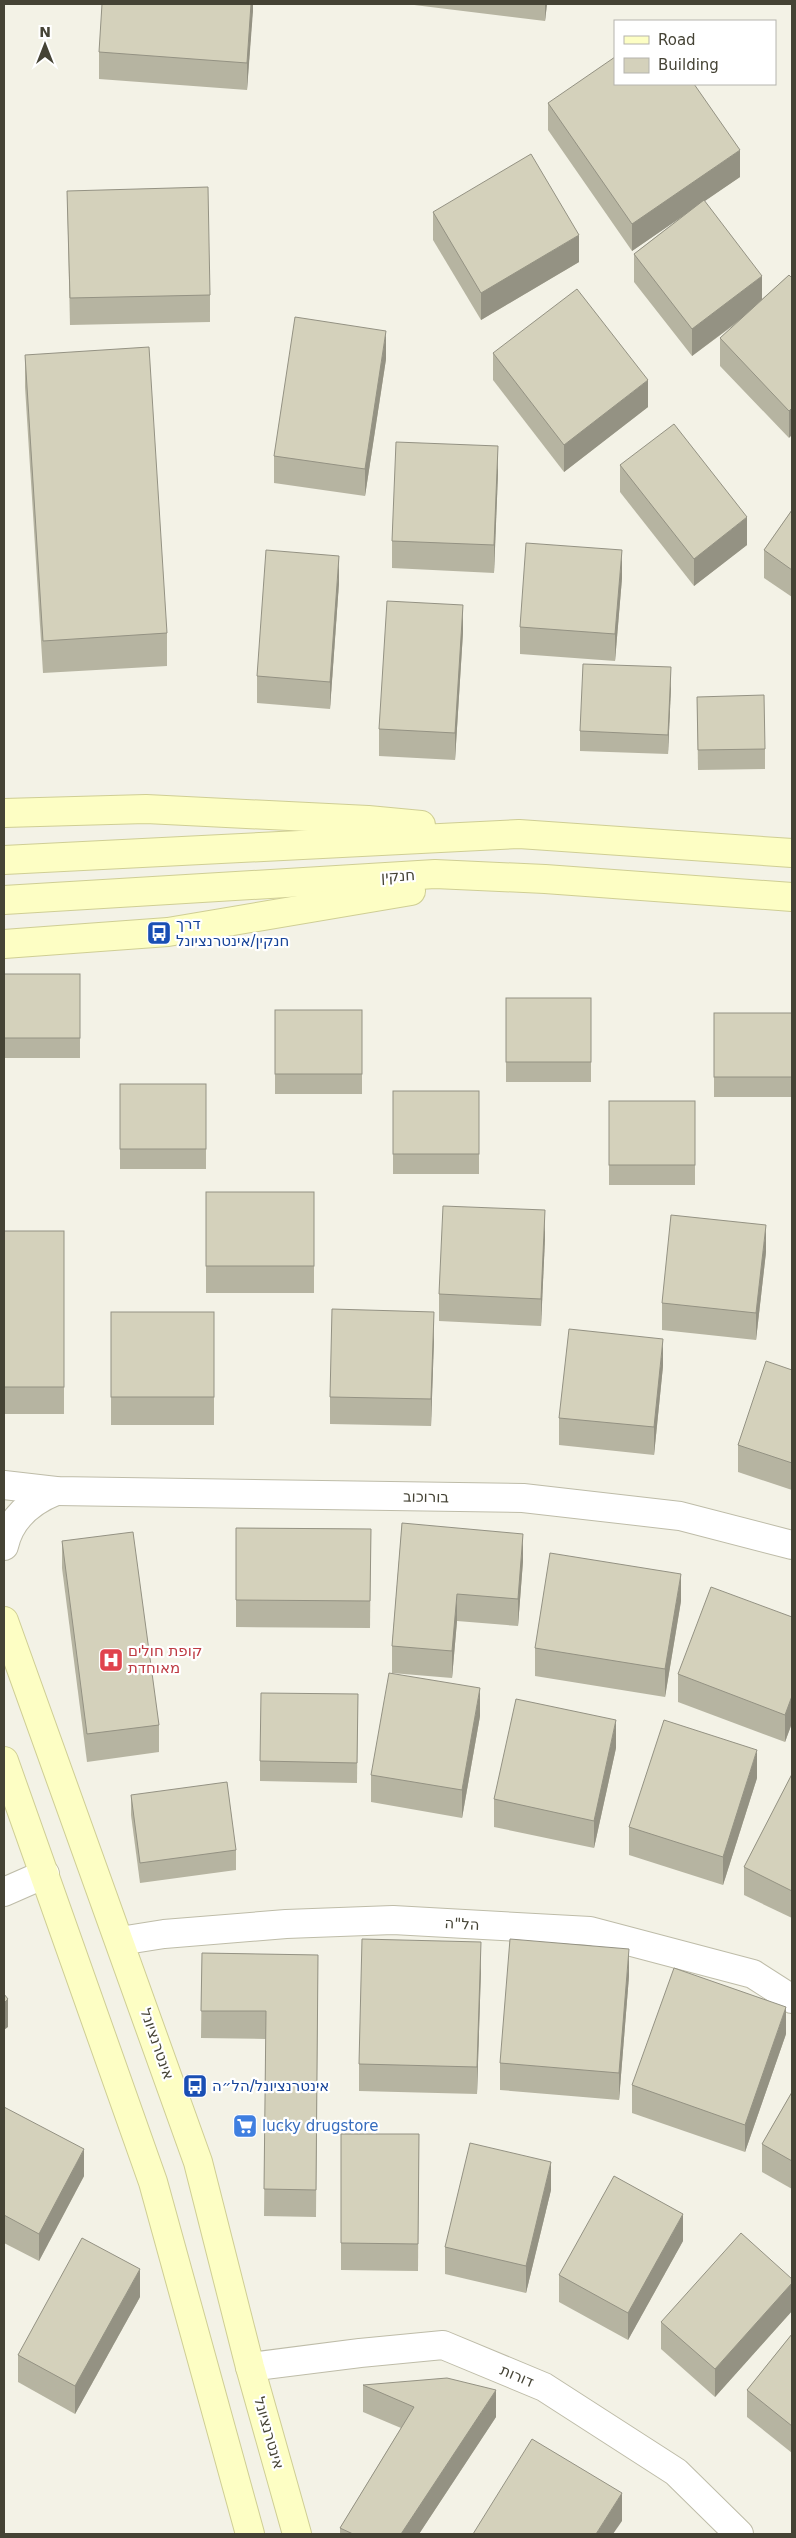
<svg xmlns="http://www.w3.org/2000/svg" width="796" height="2538" viewBox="0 0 796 2538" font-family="'DejaVu Sans','Noto Sans Hebrew',sans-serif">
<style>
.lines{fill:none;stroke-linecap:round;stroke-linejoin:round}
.street-casing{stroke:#bebca8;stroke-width:30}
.secondary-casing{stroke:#cfce94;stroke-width:30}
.street{stroke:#fff;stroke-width:28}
.secondary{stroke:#fdfec4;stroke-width:28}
.wall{fill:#b6b4a1}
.shaded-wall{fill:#949283}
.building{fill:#d4d1bb;stroke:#949283}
.labels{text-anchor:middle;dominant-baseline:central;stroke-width:4.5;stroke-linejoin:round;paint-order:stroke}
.street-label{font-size:15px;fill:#454335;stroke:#fff}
.transit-label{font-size:15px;fill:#164399;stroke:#fff;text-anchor:start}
.health-label{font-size:15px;fill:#be3a42;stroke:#fff;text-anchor:start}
.shop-label{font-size:15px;fill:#366cbe;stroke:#fff;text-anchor:start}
</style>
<rect width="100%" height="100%" fill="#f3f2e6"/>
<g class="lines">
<defs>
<g id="street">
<polyline points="4,1485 56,1491 523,1498 680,1516 792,1545"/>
<path d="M4,1546C10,1519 31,1501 56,1491"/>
<polyline points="4,1892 45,1874"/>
<polyline points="120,1941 164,1934 286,1924 393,1920 590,1931 753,1974 792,1999"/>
<polyline points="250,2367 360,2353 443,2345 544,2387 676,2472 739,2534"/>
</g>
<g id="secondary">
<polyline points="4,813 146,809 368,820 421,825"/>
<polyline points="4,860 519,834 792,853"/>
<polyline points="4,900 435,874 545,879 792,897"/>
<polyline points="4,944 168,932 411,891"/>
<polyline points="4,1621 198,2162 250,2367 297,2534"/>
<polyline points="4,1761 153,2182 250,2534"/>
</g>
</defs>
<use href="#street" class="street-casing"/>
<use href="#secondary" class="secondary-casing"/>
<use href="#street" class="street"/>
<use href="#secondary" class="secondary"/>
</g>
<g class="wall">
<polygon points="253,4 247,90 99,79 99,52"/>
<polygon points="406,4 547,4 545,21"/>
<polygon points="548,103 740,177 704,201 762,299 789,275 789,438 720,366 720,338 738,322 692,356 634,282 634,254 688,212 632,251 548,130"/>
<polygon points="67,191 210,295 210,322 70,325"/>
<polygon points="433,212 579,262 481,320 433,240"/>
<polygon points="493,353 648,407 564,472 493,380"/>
<polygon points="25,355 167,633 167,666 43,673 25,387"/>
<polygon points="386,359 365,496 274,483 274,456"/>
<polygon points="620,465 747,545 694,586 620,492"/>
<polygon points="498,473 494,573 392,568 392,541"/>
<polygon points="792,510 792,597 764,578 764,550"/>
<polygon points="622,578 615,661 520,654 520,627"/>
<polygon points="339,583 330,709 257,703 257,676"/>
<polygon points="463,632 455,760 379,756 379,729"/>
<polygon points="671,687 668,754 580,751 580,731"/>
<polygon points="697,697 765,749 765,769 698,770"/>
<rect x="4" y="974" width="76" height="84"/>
<rect x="506" y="998" width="85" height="84"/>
<rect x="275" y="1010" width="87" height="84"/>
<rect x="714" y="1013" width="78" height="84"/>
<rect x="120" y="1084" width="86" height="85"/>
<rect x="393" y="1091" width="86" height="83"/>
<rect x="609" y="1101" width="86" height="84"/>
<rect x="206" y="1192" width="108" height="101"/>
<rect x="4" y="1231" width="60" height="183"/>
<polygon points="545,1238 541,1326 439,1321 439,1294"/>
<polygon points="766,1252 756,1340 662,1330 662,1303"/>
<rect x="111" y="1312" width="103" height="113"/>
<polygon points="434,1339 431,1426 330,1424 330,1397"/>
<polygon points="663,1366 654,1455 559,1445 559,1418"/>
<polygon points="792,1370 792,1490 738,1472 738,1445"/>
<polygon points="402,1523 523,1561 518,1626 457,1621 452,1678 392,1673 392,1646"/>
<polygon points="236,1528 371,1529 370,1628 236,1627"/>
<polygon points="62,1541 159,1725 159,1752 87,1762 62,1568"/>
<polygon points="681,1601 665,1697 535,1676 535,1648"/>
<polygon points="792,1617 792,1723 785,1742 678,1702 678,1674"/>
<polygon points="358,1694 357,1783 260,1781 260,1761"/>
<polygon points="480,1716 462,1818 371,1802 371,1775"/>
<polygon points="616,1748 594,1848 494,1827 494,1799"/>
<polygon points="792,1774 792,1918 744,1895 744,1867"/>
<polygon points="757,1778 723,1885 629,1855 629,1827"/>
<polygon points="131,1795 236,1850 236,1870 140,1883 131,1815"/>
<polygon points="202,1953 318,1955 316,2217 264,2216 266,2039 201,2038"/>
<polygon points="481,1969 477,2094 359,2091 359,2064"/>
<polygon points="629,1976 619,2100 500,2090 500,2063"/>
<polygon points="786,2034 745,2152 632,2113 632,2085"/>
<polygon points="792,2092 792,2189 762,2172 762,2144"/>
<polygon points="4,2107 84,2176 39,2261 4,2243"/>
<polygon points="341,2134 419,2134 418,2271 341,2270"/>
<polygon points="551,2190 526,2293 445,2274 445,2247"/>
<polygon points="683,2241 628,2340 559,2302 559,2275"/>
<polygon points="792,2279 792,2311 715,2397 661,2349 661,2322"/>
<polygon points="140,2297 75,2414 18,2382 18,2355"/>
<polygon points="792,2334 792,2453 747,2417 747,2390"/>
<polygon points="363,2385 496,2417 419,2534 340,2534 340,2528 401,2428 363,2412"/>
</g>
<g class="shaded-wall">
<polygon points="251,4 253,4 253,11 247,90 247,63"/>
<polygon points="545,4 547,4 545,21"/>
<polygon points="740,150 740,177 632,251 632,224"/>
<polygon points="579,235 579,262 481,320 481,293"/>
<polygon points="762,276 762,303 692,356 692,329"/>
<polygon points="386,331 386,359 365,496 365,469"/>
<polygon points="648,380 648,407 564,472 564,445"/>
<polygon points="792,408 792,435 789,438 789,411"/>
<polygon points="498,446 498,473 494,573 494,545"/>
<polygon points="747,517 747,545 694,586 694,559"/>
<polygon points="622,550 622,578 615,661 615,634"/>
<polygon points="339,556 339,583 330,709 330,682"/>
<polygon points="463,605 463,632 455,760 455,733"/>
<polygon points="671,667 671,687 668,754 668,735"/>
<polygon points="545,1210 545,1238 541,1326 541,1299"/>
<polygon points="766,1225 766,1252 756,1340 756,1313"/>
<polygon points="434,1312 434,1339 431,1426 431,1399"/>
<polygon points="663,1339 663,1366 654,1455 654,1427"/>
<polygon points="523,1534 523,1561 518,1626 518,1599"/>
<polygon points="681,1574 681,1601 665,1697 665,1669"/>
<polygon points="457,1594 457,1621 452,1678 452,1651"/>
<polygon points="480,1688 480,1716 462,1818 462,1790"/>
<polygon points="792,1696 792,1723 785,1742 785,1715"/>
<polygon points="616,1720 616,1748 594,1848 594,1821"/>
<polygon points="757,1750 757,1778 723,1885 723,1857"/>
<polygon points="481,1942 481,1969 477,2094 477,2067"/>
<polygon points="629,1949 629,1976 619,2100 619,2073"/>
<polygon points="8,1999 8,2027 4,2030 4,2003"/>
<polygon points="786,2007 786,2034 745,2152 745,2125"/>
<polygon points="84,2149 84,2176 39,2261 39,2234"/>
<polygon points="551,2162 551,2190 526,2293 526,2266"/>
<polygon points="683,2214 683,2241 628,2340 628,2313"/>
<polygon points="140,2269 140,2297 75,2414 75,2386"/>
<polygon points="792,2283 792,2311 715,2397 715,2369"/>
<polygon points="496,2390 496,2417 419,2534 401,2534"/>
<polygon points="622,2493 622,2521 613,2534 596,2534"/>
</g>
<g class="building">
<polygon points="102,4 251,4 247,63 99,52"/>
<polygon points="615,57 615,84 694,84 740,150 632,224 548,103"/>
<polygon points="531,154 579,235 481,293 433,212"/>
<polygon points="208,187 210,295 70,298 67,191"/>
<polygon points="704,200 762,276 692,329 634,254"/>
<polygon points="789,275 792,278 792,408 789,411 720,338"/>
<polygon points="577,289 648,380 564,445 493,353"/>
<polygon points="295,317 386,331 365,469 274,456"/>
<polygon points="149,347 167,633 43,641 25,355"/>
<polygon points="674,424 747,517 694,559 620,465"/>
<polygon points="396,442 498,446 494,545 392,541"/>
<polygon points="792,510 792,570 764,550"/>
<polygon points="526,543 622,550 615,634 520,627"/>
<polygon points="266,550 339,556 330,682 257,676"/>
<polygon points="387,601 463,605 455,733 379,729"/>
<polygon points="583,664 671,667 668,735 580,731"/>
<polygon points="764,695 765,749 698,750 697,697"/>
<rect x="4" y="974" width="76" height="64"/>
<rect x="506" y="998" width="85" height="64"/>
<rect x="275" y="1010" width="87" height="64"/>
<rect x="714" y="1013" width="78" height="64"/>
<rect x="120" y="1084" width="86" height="65"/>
<rect x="393" y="1091" width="86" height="63"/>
<rect x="609" y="1101" width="86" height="64"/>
<rect x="206" y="1192" width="108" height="74"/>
<polygon points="443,1206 545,1210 541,1299 439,1294"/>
<polygon points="671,1215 766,1225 756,1313 662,1303"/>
<rect x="4" y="1231" width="60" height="156"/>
<polygon points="332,1309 434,1312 431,1399 330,1397"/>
<rect x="111" y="1312" width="103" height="85"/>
<polygon points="569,1329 663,1339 654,1427 559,1418"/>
<polygon points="766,1361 792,1370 792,1463 738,1445"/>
<polygon points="402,1523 523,1534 518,1599 457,1594 452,1651 392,1646"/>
<polygon points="236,1528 371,1529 370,1601 236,1600"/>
<polygon points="133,1532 159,1725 87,1734 62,1541"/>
<polygon points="550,1553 681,1574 665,1669 535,1648"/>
<polygon points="711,1587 792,1617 792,1696 785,1715 678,1674"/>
<polygon points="389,1673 480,1688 462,1790 371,1775"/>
<polygon points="261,1693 358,1694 357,1763 260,1761"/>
<polygon points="516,1699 616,1720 594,1821 494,1799"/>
<polygon points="664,1720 757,1750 723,1857 629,1827"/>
<polygon points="792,1774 792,1891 744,1867"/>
<polygon points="227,1782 236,1850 140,1863 131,1795"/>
<polygon points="362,1939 481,1942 477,2067 359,2064"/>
<polygon points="510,1939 629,1949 619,2073 500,2063"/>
<polygon points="202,1953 318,1955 316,2190 264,2189 266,2011 201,2011"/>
<polygon points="674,1968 786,2007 745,2125 632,2085"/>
<polygon points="4,1994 8,1999 4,2003"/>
<polygon points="792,2092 792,2161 762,2144"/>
<polygon points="4,2107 84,2149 39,2234 4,2215"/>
<polygon points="341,2134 419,2134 418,2244 341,2243"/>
<polygon points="470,2143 551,2162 526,2266 445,2247"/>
<polygon points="614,2176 683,2214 628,2313 559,2275"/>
<polygon points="741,2233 792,2279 792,2283 715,2369 661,2322"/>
<polygon points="82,2238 140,2269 75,2386 18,2355"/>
<polygon points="792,2334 792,2426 747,2390"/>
<polygon points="447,2378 496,2390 401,2534 353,2534 340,2528 414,2407 363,2385"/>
<polygon points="532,2439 622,2493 596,2534 473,2534"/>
</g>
<defs>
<symbol id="bus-square" viewBox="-11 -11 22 22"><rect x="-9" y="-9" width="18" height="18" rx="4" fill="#1a4fb4" stroke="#fff"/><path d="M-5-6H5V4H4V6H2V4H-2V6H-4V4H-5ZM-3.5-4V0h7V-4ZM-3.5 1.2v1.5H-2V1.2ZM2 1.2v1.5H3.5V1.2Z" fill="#fff"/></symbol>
<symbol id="hospital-square" viewBox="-11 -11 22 22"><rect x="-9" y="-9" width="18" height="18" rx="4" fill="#e0444e" stroke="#fff"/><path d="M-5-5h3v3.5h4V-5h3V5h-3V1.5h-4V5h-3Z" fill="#fff"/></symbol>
<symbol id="supermarket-square" viewBox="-11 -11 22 22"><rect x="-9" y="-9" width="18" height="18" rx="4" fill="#3f7fe0" stroke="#fff"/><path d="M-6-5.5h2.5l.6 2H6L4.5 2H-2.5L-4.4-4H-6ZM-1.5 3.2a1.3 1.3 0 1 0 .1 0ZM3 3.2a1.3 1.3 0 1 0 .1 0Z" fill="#fff"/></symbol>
</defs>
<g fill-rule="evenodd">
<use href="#bus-square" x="145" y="919" width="28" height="28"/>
<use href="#hospital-square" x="97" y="1646" width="28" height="28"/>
<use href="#bus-square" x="181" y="2072" width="28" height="28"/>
<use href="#supermarket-square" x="231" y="2112" width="28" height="28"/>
</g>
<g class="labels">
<g class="street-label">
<text transform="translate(398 876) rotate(-3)">חנקין</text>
<text transform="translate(426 1497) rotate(1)">בורוכוב</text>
<text transform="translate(462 1924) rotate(3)">הל"ה</text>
<text transform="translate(157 2044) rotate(71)">אינטרנציונל</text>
<text transform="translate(517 2376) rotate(23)">דורות</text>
<text transform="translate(269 2433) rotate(74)">אינטרנציונל</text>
</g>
<g class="transit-label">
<text x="176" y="924">דרך<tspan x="176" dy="17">חנקין/אינטרנציונל</tspan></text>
<text x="212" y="2086">אינטרנציונל/הל״ה</text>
</g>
<g class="health-label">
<text x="128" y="1651">קופת חולים<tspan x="128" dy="17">מאוחדת</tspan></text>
</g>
<g class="shop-label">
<text x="262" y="2126">lucky drugstore</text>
</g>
</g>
<rect width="796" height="2538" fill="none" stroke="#454335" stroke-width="10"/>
<rect x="614" y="20" width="162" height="65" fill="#ffffff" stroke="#b5b4ae"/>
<rect x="624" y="36" width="25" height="8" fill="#fdfec4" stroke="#b5b4ae"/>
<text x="658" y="45" font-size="15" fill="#454335">Road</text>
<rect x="624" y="58" width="25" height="15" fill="#d4d1bb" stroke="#b5b4ae"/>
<text x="658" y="70" font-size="15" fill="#454335">Building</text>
<g transform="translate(45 45)" stroke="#ffffff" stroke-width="4" paint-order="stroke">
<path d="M0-4L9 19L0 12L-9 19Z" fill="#454335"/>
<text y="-8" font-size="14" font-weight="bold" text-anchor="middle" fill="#454335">N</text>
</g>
</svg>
